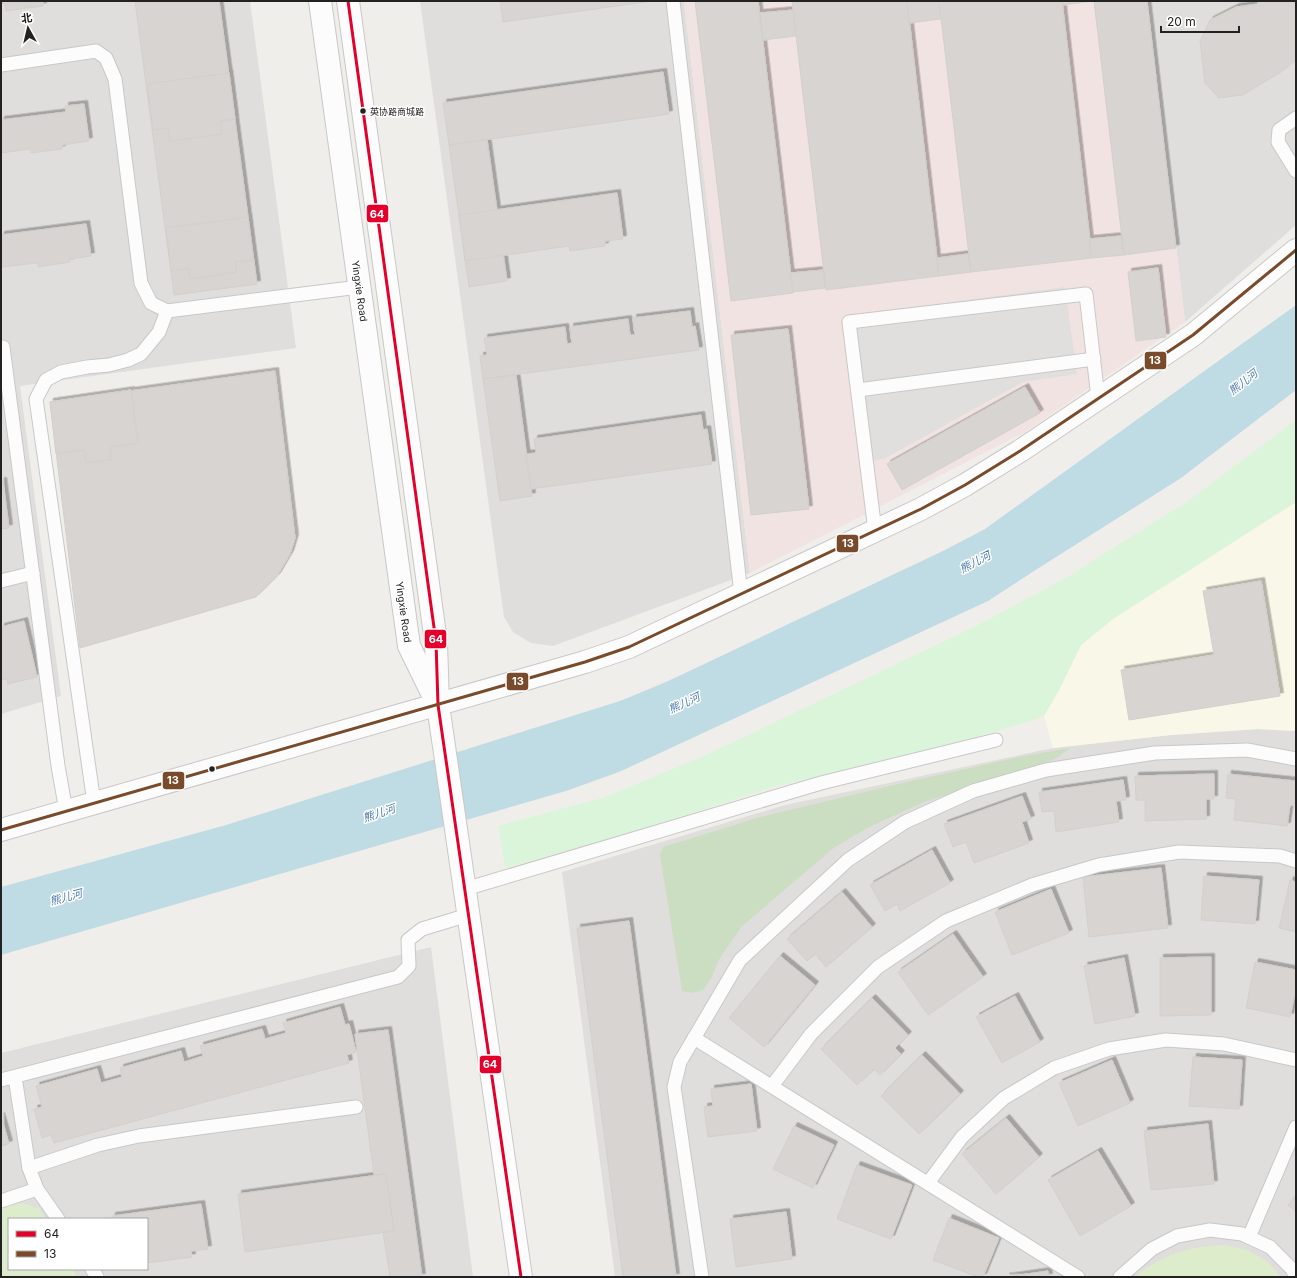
<svg xmlns="http://www.w3.org/2000/svg" width="1297" height="1278" viewBox="0 0 1297 1278" font-family="Inter,'Noto Sans SC',sans-serif">
<style>
.residential{fill:#dfdedc;fill-rule:evenodd}
.commercial{fill:#f1e3e1}
.education{fill:#f8f7e8}
.grass{fill:#ddeccb}
.forest{fill:#cbdec1}
.park{fill:#daf5da}
.parking{fill:#e0dfde}
.water{fill:#bfdbe3}
.building{fill:#d7d4d2;stroke:#d3d0cc;filter:url(#shadow)}
.lines{fill:none;stroke-linecap:round;stroke-linejoin:round}
.service-casing{stroke:#c9c8c7;stroke-width:15}
.minor-casing{stroke:#c9c8c7;stroke-width:24}
.tertiary-casing{stroke:#c9c8c7;stroke-width:24}
.service{stroke:#fdfcfc;stroke-width:13}
.minor{stroke:#fdfcfc;stroke-width:22}
.tertiary{stroke:#fdfcfc;stroke-width:22}
.bus-1-casing{stroke:#fff;stroke-width:6}
.bus-2-casing{stroke:#fff;stroke-width:6}
.bus-1{stroke:#e4002b;stroke-width:3}
.bus-2{stroke:#7a4b2a;stroke-width:3}
.bus-dot{fill:#222;stroke:#fff;stroke-width:1.5}
.labels{text-anchor:middle;dominant-baseline:central;stroke-width:3;stroke-linejoin:round;paint-order:stroke}
.bus-label{font-size:9px;fill:#222;stroke:#fff;text-anchor:start}
.street-label{font-size:10px;fill:#222;stroke:#fff}
.water-label{font-size:11px;font-style:italic;fill:#4a7aab;stroke:#fff}
.line-badge{stroke:#fff;stroke-width:1.5}
.badge-label{font-size:11px;text-anchor:middle;font-weight:bold;fill:#fff}
</style>
<defs>
<filter id="shadow"><feDropShadow dx="3.5" dy="-3.5" stdDeviation="0" flood-color="#0004"/></filter>
</defs>
<rect width="100%" height="100%" fill="#f0eeeb"/>
<g class="residential">
<polygon points="1,1 250,1 296,348 20,386 61,696 1,714"/>
<polygon points="420,1 684,1 750,573 553,646 531,643 513,632 504,617"/>
<polygon points="1147,1 1296,1 1296,225 1185,322"/>
<polygon points="1258,729 1296,731 1296,1277 615,1277 562,872 785,805 1053,748 1171,735"/>
<path d="M431,947L473,1277H1V1053ZM9,1219H147V1269H9Z"/>
</g>
<polygon class="commercial" points="684,1 1147,1 1185,322 1025,432 750,573"/>
<polygon class="education" points="1296,502 1296,731 1258,729 1171,735 1053,748 1044,716 1059,690 1081,645 1113,619"/>
<g class="grass">
<polygon points="22,1203 39,1208 45,1219 9,1219 9,1269 73,1269 77,1277 1,1277 1,1207"/>
<path d="M1224,1245L1247,1250L1268,1262L1281,1277H1134C1164,1254 1187,1247 1224,1245Z"/>
</g>
<polygon class="forest" points="1070,748 1055,759 924,802 867,828 835,847 742,926 718,961 712,977 703,990 693,993 682,991 660,855 663,847 757,818 885,787 1019,757"/>
<polygon class="park" points="1296,420 1296,502 1113,619 1081,645 1059,690 1044,716 1024,723 977,737 774,787 615,837 505,868 498,826 602,798 700,758 978,625 1069,576 1188,501"/>
<polygon class="parking" points="1065,287 1077,374 1023,382 884,459 864,462 845,316"/>
<polygon class="water" points="1296,305 1296,390 1181,478 1034,571 988,601 619,772 566,791 1,955 1,887 226,825 620,701 666,682 943,551 985,529"/>
<g class="building">
<polygon points="1,1 43,1 43,6 6,11 5,4 1,4"/>
<polygon points="135,1 219,1 257,284 174,295"/>
<polygon points="500,1 652,1 503,22"/>
<polygon points="695,1 758,1 793,293 731,301"/>
<polygon points="792,1 907,1 939,276 826,290"/>
<polygon points="907,1 939,1 941,19 909,23"/>
<polygon points="939,1 1062,1 1092,258 971,272"/>
<polygon points="1062,1 1094,1 1062,5"/>
<polygon points="1094,1 1147,1 1176,248 1124,255"/>
<polygon points="1258,1 1296,1 1296,60 1281,72 1243,95 1219,98 1205,83 1200,41 1210,20 1236,7 1258,4"/>
<polygon points="793,10 796,36 763,40 760,13"/>
<polygon points="663,72 669,114 449,145 443,103"/>
<polygon points="229,73 235,119 220,121 222,134 170,141 168,128 153,130 147,84"/>
<polygon points="84,104 89,141 62,145 62,149 31,153 30,149 1,153 1,120 66,112 65,106"/>
<polygon points="487,139 507,281 469,287 449,145"/>
<polygon points="617,193 623,239 605,241 605,246 570,251 569,246 465,261 459,215"/>
<polygon points="248,217 253,260 235,262 237,272 190,279 189,268 171,271 166,228"/>
<polygon points="86,224 91,256 69,259 70,262 38,267 38,263 1,267 1,235"/>
<polygon points="1121,236 1124,255 1092,258 1089,239"/>
<polygon points="968,254 971,272 939,276 937,258"/>
<polygon points="1158,268 1166,337 1136,341 1128,272"/>
<polygon points="823,270 825,288 793,292 790,273"/>
<polygon points="690,311 692,327 695,326 699,350 483,379 480,356 487,355 484,338 565,327 567,344 572,343 570,327 628,319 630,335 635,335 633,318"/>
<polygon points="788,329 809,509 751,515 731,335"/>
<polygon points="275,371 295,538 290,554 277,576 256,597 80,648 50,402"/>
<polygon points="516,375 532,496 500,501 483,379"/>
<polygon points="1025,387 1040,413 902,490 887,464"/>
<polygon points="131,390 138,443 110,447 112,459 86,463 84,450 56,454 50,402"/>
<polygon points="701,415 703,430 707,429 712,464 531,489 526,454 536,453 534,439"/>
<polygon points="1,481 3,481 9,528 1,529"/>
<polygon points="1261,581 1280,696 1129,720 1121,670 1214,655 1203,591"/>
<polygon points="24,621 37,677 8,684 7,679 1,680 1,627"/>
<polygon points="1214,774 1214,799 1206,799 1206,819 1145,821 1145,800 1136,800 1135,776"/>
<polygon points="1228,774 1296,781 1296,806 1290,805 1287,826 1234,820 1236,799 1226,798"/>
<polygon points="1123,780 1126,800 1116,801 1119,822 1056,832 1054,811 1042,812 1039,792"/>
<polygon points="1022,796 1031,819 1022,822 1029,843 974,863 966,842 953,847 944,824"/>
<polygon points="932,850 950,883 900,911 897,904 885,911 870,885"/>
<polygon points="1161,868 1168,928 1089,937 1083,877"/>
<polygon points="1204,876 1259,880 1255,924 1201,920"/>
<polygon points="1290,880 1296,882 1296,932 1279,928"/>
<polygon points="1051,889 1069,933 1012,955 995,912"/>
<polygon points="842,892 872,927 826,967 815,954 807,961 787,939"/>
<polygon points="629,921 676,1277 623,1277 577,928"/>
<polygon points="953,934 983,977 928,1015 898,972"/>
<polygon points="780,956 815,985 764,1047 729,1018"/>
<polygon points="1211,957 1211,1015 1160,1016 1160,958"/>
<polygon points="1124,958 1135,1016 1095,1024 1084,966"/>
<polygon points="1255,962 1296,970 1296,988 1290,1017 1246,1008"/>
<polygon points="1015,996 1040,1042 1002,1063 976,1017"/>
<polygon points="872,998 908,1035 895,1048 901,1054 880,1075 874,1069 857,1085 821,1049"/>
<polygon points="340,1007 345,1025 349,1024 356,1052 347,1055 349,1063 54,1143 51,1135 42,1138 34,1109 42,1107 36,1086 97,1069 101,1083 122,1077 120,1068 181,1051 184,1062 203,1056 200,1046 262,1029 265,1039 286,1033 283,1023"/>
<polygon points="388,1030 422,1277 390,1277 383,1232 394,1231 386,1174 374,1175 355,1034"/>
<polygon points="922,1055 960,1094 919,1134 881,1096"/>
<polygon points="1193,1057 1242,1060 1239,1109 1189,1106"/>
<polygon points="1112,1060 1130,1103 1078,1126 1059,1083"/>
<polygon points="751,1084 757,1131 708,1137 704,1107 713,1106 711,1089"/>
<polygon points="1,1116 9,1144 1,1146"/>
<polygon points="1006,1118 1039,1157 996,1194 962,1154"/>
<polygon points="1208,1124 1214,1184 1151,1190 1144,1131"/>
<polygon points="794,1126 834,1145 813,1188 773,1169"/>
<polygon points="1098,1151 1131,1206 1080,1236 1048,1180"/>
<polygon points="857,1165 912,1185 891,1239 837,1219"/>
<polygon points="386,1174 394,1231 245,1252 238,1194"/>
<polygon points="1296,1195 1296,1212 1288,1205"/>
<polygon points="201,1204 208,1249 191,1251 192,1257 147,1263 147,1219 112,1219 112,1216"/>
<polygon points="786,1212 792,1259 736,1267 730,1219"/>
<polygon points="949,1218 999,1238 983,1277 978,1277 933,1260"/>
<polygon points="1048,1271 1049,1277 1006,1277"/>
</g>
<g class="lines">
<defs>
<g id="service">
<polyline points="673,1 741,594"/>
<polyline points="1,65 96,51 106,58 115,79 141,283 151,303 167,311 359,287"/>
<polyline points="1296,118 1279,130 1278,142 1296,171"/>
<polyline points="3,347 58,766 66,811"/>
<polyline points="858,390 1094,359"/>
<polyline points="875,531 849,322 1086,294 1098,398"/>
<polyline points="1,581 33,573"/>
<polyline points="94,803 36,399 46,380 61,372 87,367 109,365 128,360 141,354 159,332 167,311"/>
<polyline points="465,889 821,783 996,740"/>
<polyline points="694,1038 1078,1277"/>
<polyline points="15,1077 29,1168 37,1189 58,1219"/>
<polyline points="1,1080 398,977 409,966 408,940 422,929 468,915"/>
<polyline points="772,1086 811,1034 878,967 946,921 1032,885 1099,865 1179,852 1280,856 1296,861"/>
<polyline points="29,1168 98,1145 139,1136 356,1107"/>
<polyline points="928,1183 962,1137 1004,1098 1054,1068 1109,1049 1166,1040 1224,1044 1296,1060"/>
<polyline points="1,1201 37,1189"/>
<polyline points="1249,1237 1296,1127"/>
<polyline points="92,1269 97,1277"/>
<polyline points="702,1277 674,1087 680,1062 740,960 848,860 905,822 973,791 1046,770 1155,753 1247,750 1296,759"/>
<polyline points="1120,1277 1152,1249 1177,1236 1210,1230 1242,1234 1270,1247 1292,1269 1296,1277"/>
</g>
<polyline id="minor" points="1,830 585,662 629,647 921,509 965,485 1020,451 1193,335 1296,250"/>
<g id="tertiary">
<polyline points="320,1 409,646 435,699"/>
<polyline points="348,1 436,642 438,705 521,1277"/>
</g>
</defs>
<use href="#service" class="service-casing"/>
<use href="#minor" class="minor-casing"/>
<use href="#tertiary" class="tertiary-casing"/>
<use href="#service" class="service"/>
<use href="#minor" class="minor"/>
<use href="#tertiary" class="tertiary"/>
<defs>
<polyline id="bus-1" points="348,1 436,642 438,705 521,1277"/>
<polyline id="bus-2" points="1,830 585,662 629,647 921,509 965,485 1020,451 1193,335 1296,250"/>
</defs>
<use href="#bus-1" class="bus-1-casing"/>
<use href="#bus-2" class="bus-2-casing"/>
<use href="#bus-1" class="bus-1"/>
<use href="#bus-2" class="bus-2"/>
</g>
<g class="bus-dot">
<circle cx="363" cy="111" r="3.5"/>
<circle cx="212" cy="769" r="3.5"/>
</g>
<g class="labels">
<g class="bus-label">
<text x="370" y="111">英协路商城路</text>
</g>
<g class="street-label">
<text transform="translate(360 291) rotate(82)">Yingxie Road</text>
<text transform="translate(404 612) rotate(82)">Yingxie Road</text>
</g>
<g class="water-label">
<text transform="translate(1243 382) rotate(-38)">熊儿河</text>
<text transform="translate(975 562) rotate(-28)">熊儿河</text>
<text transform="translate(684 703) rotate(-25)">熊儿河</text>
<text transform="translate(379 813) rotate(-18)">熊儿河</text>
<text transform="translate(66 897) rotate(-15)">熊儿河</text>
</g>
</g>
<g class="line-badge">
<rect x="366" y="204" width="23" height="19" rx="4" fill="#e4002b"/>
<rect x="1144" y="351" width="23" height="19" rx="4" fill="#7a4b2a"/>
<rect x="836" y="534" width="23" height="19" rx="4" fill="#7a4b2a"/>
<rect x="424" y="629" width="23" height="20" rx="4" fill="#e4002b"/>
<rect x="506" y="672" width="23" height="19" rx="4" fill="#7a4b2a"/>
<rect x="162" y="771" width="23" height="19" rx="4" fill="#7a4b2a"/>
<rect x="479" y="1055" width="23" height="19" rx="4" fill="#e4002b"/>
</g>
<g class="badge-label">
<text x="377" y="218">64</text>
<text x="1155" y="364">13</text>
<text x="848" y="547">13</text>
<text x="436" y="643">64</text>
<text x="518" y="685">13</text>
<text x="173" y="784">13</text>
<text x="490" y="1068">64</text>
</g>
<rect width="1297" height="1278" fill="none" stroke="#222222" stroke-width="4"/>
<rect x="8" y="1218" width="140" height="52" fill="#ffffff" stroke="#a7a7a7"/>
<rect x="16" y="1231" width="20" height="6" fill="#e4002b" stroke="#a7a7a7"/>
<text x="44" y="1238" font-size="12" fill="#222222">64</text>
<rect x="16" y="1251" width="20" height="6" fill="#7a4b2a" stroke="#a7a7a7"/>
<text x="44" y="1258" font-size="12" fill="#222222">13</text>
<g transform="translate(28 28) rotate(352)" stroke="#ffffff" stroke-width="3" paint-order="stroke">
<path d="M0-3L7 15L0 10L-7 15Z" fill="#222222"/>
<text y="-6" font-size="11" font-weight="bold" text-anchor="middle" fill="#222222">北</text>
</g>
<path d="M1161 26v6h78v-6" fill="none" stroke="#222222" stroke-width="2"/>
<text x="1167" y="26" font-size="12" fill="#222222" stroke="#ffffff" stroke-width="3" paint-order="stroke">20 m</text>
</svg>
